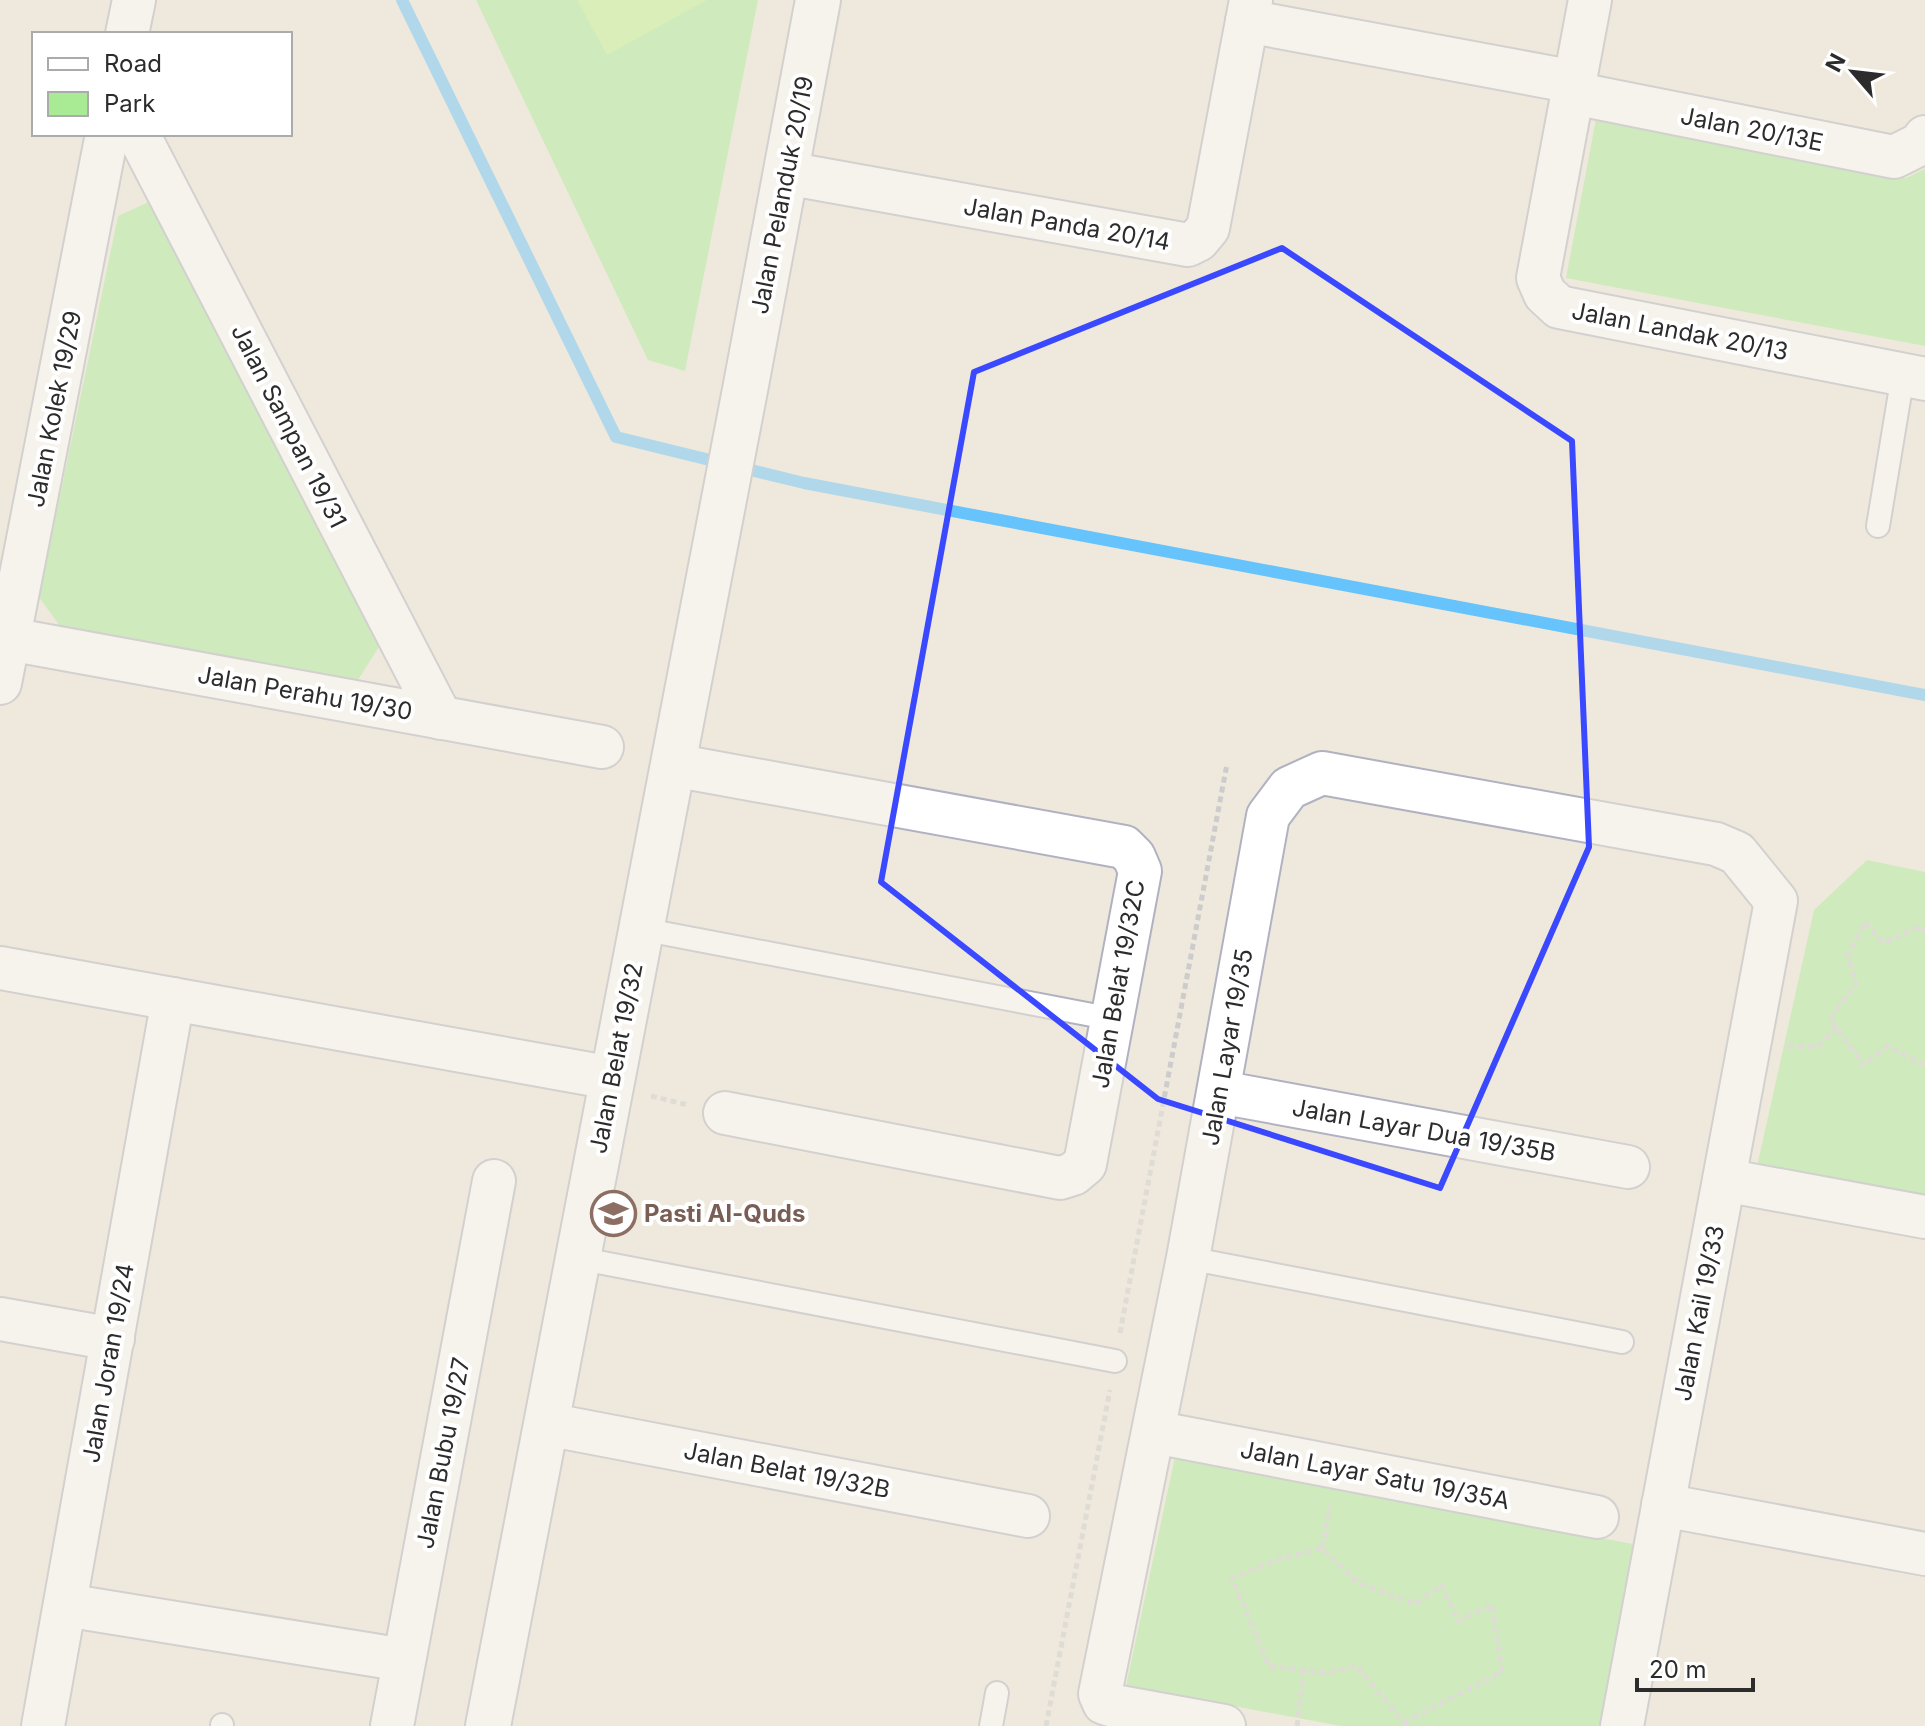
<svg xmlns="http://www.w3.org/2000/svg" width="1925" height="1726" viewBox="0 0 1925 1726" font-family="Inter,sans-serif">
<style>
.green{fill:#a8eb94}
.pitch{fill:#bef38f}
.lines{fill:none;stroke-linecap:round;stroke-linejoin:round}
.stream{stroke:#66c3fb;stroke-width:12}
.lane-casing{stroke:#b1b2c1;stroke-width:26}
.street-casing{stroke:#b1b2c1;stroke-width:46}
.secondary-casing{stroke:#b1b2c1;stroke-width:48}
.path{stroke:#ccc;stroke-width:5;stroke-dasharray:6 4;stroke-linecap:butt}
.lane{stroke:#fff;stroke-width:22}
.street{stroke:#fff;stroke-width:42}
.secondary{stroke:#fff;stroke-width:44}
.marked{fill:none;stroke:#3a49ff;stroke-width:6;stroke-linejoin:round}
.labels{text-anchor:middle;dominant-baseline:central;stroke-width:8;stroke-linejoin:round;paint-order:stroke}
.street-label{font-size:24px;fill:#2c2c2c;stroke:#fff}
.education-label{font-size:24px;font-weight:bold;fill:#785e54;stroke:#fff;text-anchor:start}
</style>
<rect width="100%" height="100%" fill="#efe9dd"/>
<g class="green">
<polygon points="476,0 758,0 685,371 648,360"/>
<polygon points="1596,119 1906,178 1925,169 1925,346 1566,278"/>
<polygon points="153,200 384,639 356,683 62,629 39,597 118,216"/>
<polygon points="1867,860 1925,872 1925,1195 1756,1171 1814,910"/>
<polygon points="1175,1457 1633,1544 1604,1726 1341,1726 1126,1686"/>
</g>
<polygon class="pitch" points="577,0 707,0 607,55"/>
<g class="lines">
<polyline class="stream" points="402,0 616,437 804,483 1925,695"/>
<defs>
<g id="lane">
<polyline points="1878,526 1903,375"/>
<polyline points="641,929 1113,1019"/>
<polyline points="577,1258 1115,1361"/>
<polyline points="1188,1258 1622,1342"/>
<polyline points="222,1726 222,1725"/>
<polyline points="991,1726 997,1693"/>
</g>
<g id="street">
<polyline points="1590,0 1538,278 1545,294 1559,307 1925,379"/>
<polyline points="1247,21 1575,82"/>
<polyline points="127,34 134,0"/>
<polyline points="1573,93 1894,157 1920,144 1925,137"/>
<polyline points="138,134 441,718"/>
<polyline points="786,173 1188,245 1198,240 1208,228 1251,0"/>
<polyline points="9,639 602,747"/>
<polyline points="0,683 107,134"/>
<polyline points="673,765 1124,847 1134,857 1140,871 1085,1164 1073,1174 1060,1178 725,1113"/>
<polyline points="0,968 612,1078"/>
<polyline points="1219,1092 1628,1167"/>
<polyline points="1724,1180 1925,1217"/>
<polyline points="0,1319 113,1339"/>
<polyline points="546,1424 1028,1516"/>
<polyline points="1154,1432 1597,1517"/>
<polyline points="1663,1505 1925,1554"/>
<polyline points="65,1605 404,1660"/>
<polyline points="43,1726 173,999"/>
<polyline points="392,1726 494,1181"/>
<polyline points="1224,1726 1114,1706 1104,1703 1100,1694 1188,1258 1268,816 1289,788 1322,773 1716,844 1737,853 1776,901 1622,1726"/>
</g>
<polyline id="secondary" points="488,1726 745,390 818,0"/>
</defs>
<use href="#lane" class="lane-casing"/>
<use href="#street" class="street-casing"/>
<use href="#secondary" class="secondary-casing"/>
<g class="path">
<polyline points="1925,932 1921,926 1884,943 1865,922 1848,955 1856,984 1830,1019 1864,1065 1888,1046 1922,1064 1925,1063"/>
<polyline points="1788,1046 1817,1047 1837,1028"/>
<polyline points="651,1096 688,1105"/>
<polyline points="1120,1333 1227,764"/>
<polyline points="1322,1548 1330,1506"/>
<polyline points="1404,1722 1502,1672 1492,1605 1458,1621 1442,1585 1415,1604 1358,1583 1322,1548 1280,1559 1232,1578 1269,1666 1326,1673 1357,1666 1406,1726"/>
<polyline points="1046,1726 1110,1390"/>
<polyline points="1297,1726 1304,1670"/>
</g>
<use href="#lane" class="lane"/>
<use href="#street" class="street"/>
<use href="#secondary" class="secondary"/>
</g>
<path d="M0 0H1925V1726H0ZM1282,248L1572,441L1589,847L1440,1188L1158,1099L881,882L974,372Z" fill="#efe9dd" fill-opacity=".55" fill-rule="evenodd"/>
<path class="marked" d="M1282,248L1572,441L1589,847L1440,1188L1158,1099L881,882L974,372Z"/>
<defs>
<symbol id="school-ring" viewBox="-11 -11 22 22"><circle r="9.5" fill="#fff" stroke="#8d6e63" stroke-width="1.5"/><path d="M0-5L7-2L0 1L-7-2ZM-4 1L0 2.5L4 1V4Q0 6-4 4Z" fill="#8d6e63"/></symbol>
</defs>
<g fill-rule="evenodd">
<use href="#school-ring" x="588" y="1188" width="51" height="51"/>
</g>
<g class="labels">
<g class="street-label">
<text transform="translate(1752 129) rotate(11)">Jalan 20/13E</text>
<text transform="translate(782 195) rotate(-79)">Jalan Pelanduk 20/19</text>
<text transform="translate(1067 224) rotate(10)">Jalan Panda 20/14</text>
<text transform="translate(1680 331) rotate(11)">Jalan Landak 20/13</text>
<text transform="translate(54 409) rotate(-79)">Jalan Kolek 19/29</text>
<text transform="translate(289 426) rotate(63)">Jalan Sampan 19/31</text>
<text transform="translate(305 693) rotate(10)">Jalan Perahu 19/30</text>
<text transform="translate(1118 984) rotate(-80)">Jalan Belat 19/32C</text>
<text transform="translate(1227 1047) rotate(-80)">Jalan Layar 19/35</text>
<text transform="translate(616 1058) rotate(-79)">Jalan Belat 19/32</text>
<text transform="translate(1424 1130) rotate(10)">Jalan Layar Dua 19/35B</text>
<text transform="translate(1699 1313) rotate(-79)">Jalan Kail 19/33</text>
<text transform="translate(108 1363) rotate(-80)">Jalan Joran 19/24</text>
<text transform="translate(443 1453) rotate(-79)">Jalan Bubu 19/27</text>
<text transform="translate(787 1470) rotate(11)">Jalan Belat 19/32B</text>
<text transform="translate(1375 1475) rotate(11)">Jalan Layar Satu 19/35A</text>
</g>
<g class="education-label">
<text x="644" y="1213">Pasti Al-Quds</text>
</g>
</g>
<rect x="32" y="32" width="260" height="104" fill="#ffffff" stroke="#ababab" stroke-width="2"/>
<rect x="48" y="58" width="40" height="12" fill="#ffffff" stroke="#ababab" stroke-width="2"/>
<text x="104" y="72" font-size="24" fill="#2c2c2c">Road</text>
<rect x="48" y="92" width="40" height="24" fill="#a8eb94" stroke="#ababab" stroke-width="2"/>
<text x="104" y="112" font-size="24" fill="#2c2c2c">Park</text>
<g transform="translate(1853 72) rotate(298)" stroke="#ffffff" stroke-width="6" paint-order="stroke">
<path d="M0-6L14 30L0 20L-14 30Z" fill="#2c2c2c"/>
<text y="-12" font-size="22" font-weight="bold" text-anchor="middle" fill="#2c2c2c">N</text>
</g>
<path d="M1637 1678v12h116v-12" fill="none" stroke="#2c2c2c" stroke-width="4"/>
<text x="1649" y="1678" font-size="24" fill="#2c2c2c" stroke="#ffffff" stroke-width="6" paint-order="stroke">20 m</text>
</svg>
